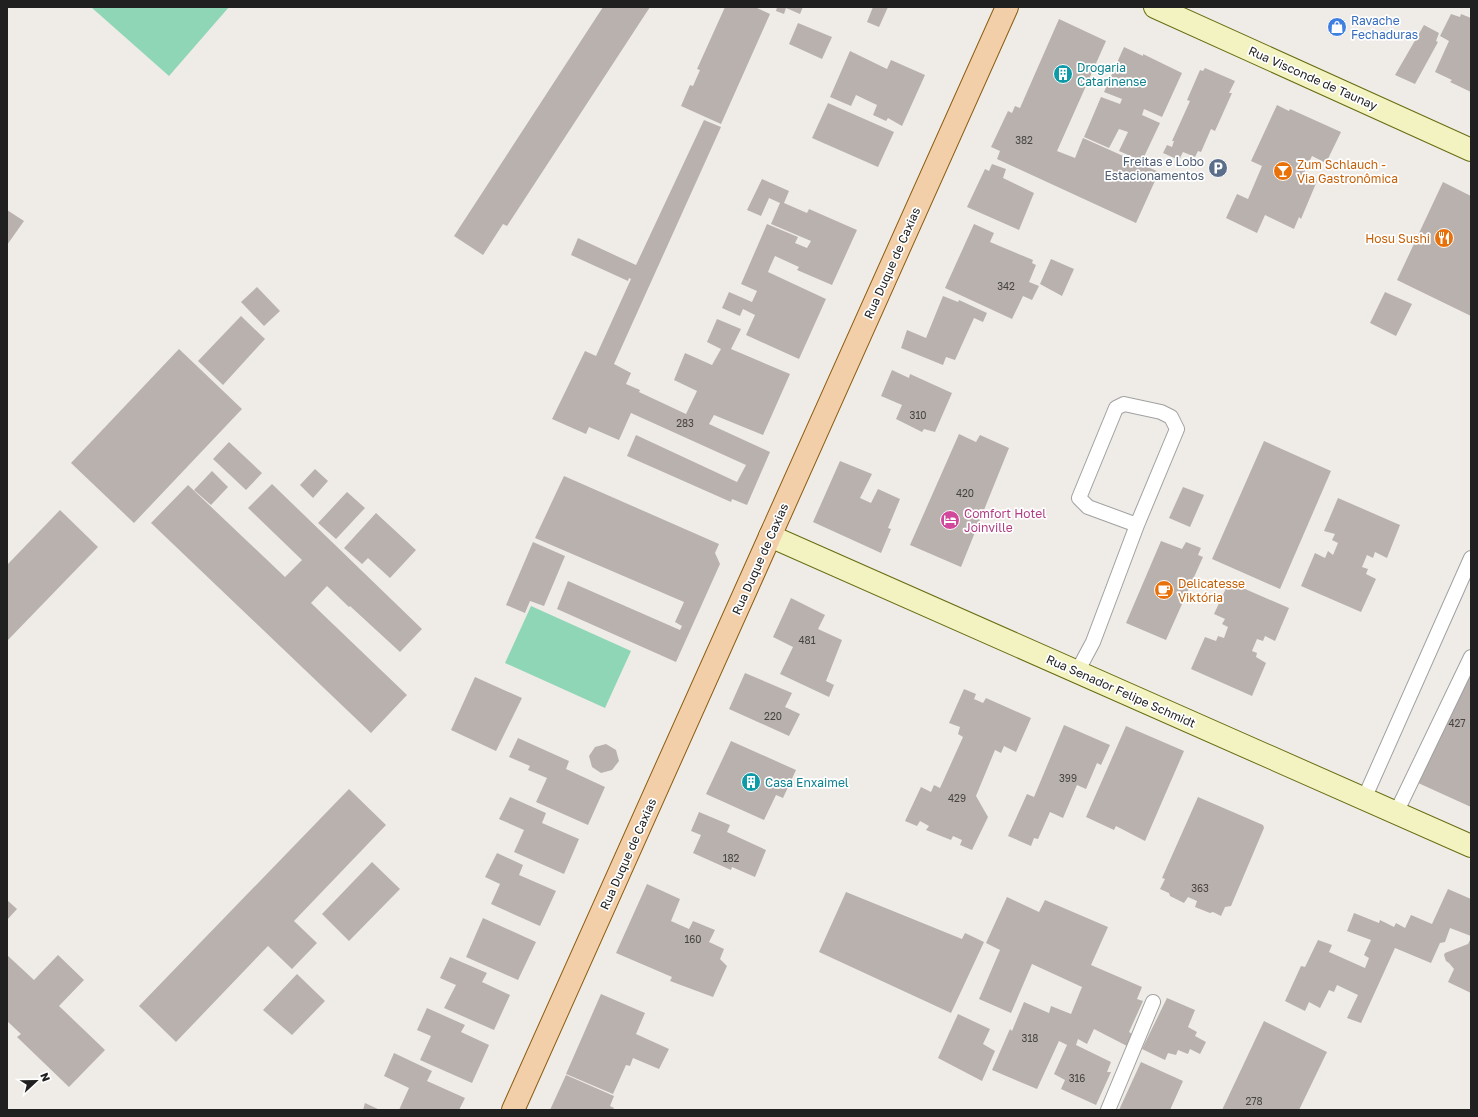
<svg xmlns="http://www.w3.org/2000/svg" width="1478" height="1117" viewBox="0 0 1478 1117" font-family="'Golos Text',sans-serif">
<style>
.pitch{fill:#8ed6b6}
.building{fill:#b9b1ad}
.lines{fill:none;stroke-linecap:round;stroke-linejoin:round}
.service-casing{stroke:#a1a1a1;stroke-width:16}
.secondary-casing{stroke:#686d11;stroke-width:24}
.primary-casing{stroke:#8c5c10;stroke-width:24}
.service{stroke:#fff;stroke-width:14}
.secondary{stroke:#f3f3c2;stroke-width:22}
.primary{stroke:#f2cfa9;stroke-width:22}
.labels{text-anchor:middle;dominant-baseline:central;stroke-width:3.5;stroke-linejoin:round;paint-order:stroke}
.number-label{font-size:10px;fill:#464443}
.shop-label{font-size:12px;fill:#366cbe;stroke:#fff;text-anchor:start}
.culture-label{font-size:12px;fill:#0d838f;stroke:#fff;text-anchor:start}
.street-label{font-size:12px;fill:#202020;stroke:#fff}
.service-label{font-size:12px;fill:#4e5e75;stroke:#fff;text-anchor:end}
.food-label{font-size:12px;fill:#c56008;stroke:#fff;text-anchor:start}
.hotel-label{font-size:12px;fill:#b23c85;stroke:#fff;text-anchor:start}
</style>
<rect width="100%" height="100%" fill="#efece7"/>
<g class="pitch">
<polygon points="91,7 229,7 169,76"/>
<polygon points="531,606 631,651 605,708 505,663"/>
</g>
<g class="building">
<polygon points="603,7 650,7 507,226 503,224 483,255 454,236"/>
<polygon points="725,7 755,7 770,14 721,124 681,106 690,85 693,86 700,70 697,69"/>
<polygon points="777,7 803,7 800,14 786,8 784,14 776,11"/>
<polygon points="873,7 888,7 879,27 867,22"/>
<polygon points="1451,14 1460,17 1461,14 1471,18 1471,92 1450,82 1452,80 1435,72 1449,41 1440,36"/>
<polygon points="1059,19 1106,41 1057,151 1075,158 1083,138 1159,172 1136,223 997,159 1000,151 991,147 1008,111 1012,113 1015,106 1020,108"/>
<polygon points="798,23 832,37 822,59 789,44"/>
<polygon points="1424,25 1439,33 1436,41 1438,42 1415,84 1395,75"/>
<polygon points="1124,47 1143,56 1143,54 1182,73 1162,117 1144,109 1142,115 1160,123 1142,161 1119,151 1128,132 1119,129 1109,148 1084,137 1101,97 1120,104 1122,99 1104,92"/>
<polygon points="850,51 887,69 891,60 925,75 902,126 888,118 886,121 873,115 877,105 856,95 851,106 830,97"/>
<polygon points="1205,68 1235,81 1229,93 1232,93 1215,131 1211,129 1201,152 1198,151 1195,157 1183,152 1179,160 1163,153 1167,145 1172,147 1174,141 1172,141 1190,101 1187,100 1200,70 1203,71"/>
<polygon points="828,103 894,132 878,167 812,138"/>
<polygon points="1277,105 1289,111 1290,109 1341,132 1326,163 1312,156 1303,175 1317,181 1301,219 1299,217 1294,229 1265,215 1257,233 1226,218 1237,194 1248,199 1262,166 1251,161"/>
<polygon points="704,120 721,127 614,364 631,373 626,384 640,390 639,392 686,414 697,391 674,380 685,353 712,365 721,349 707,342 717,319 741,329 731,349 790,374 763,435 714,415 709,424 770,452 747,505 732,499 731,502 627,456 636,435 737,482 746,465 631,413 619,440 589,427 586,434 552,419 585,351 596,356 631,279 629,278 628,281 571,255 578,238 636,265"/>
<polygon points="992,164 1006,169 1003,178 1034,193 1019,230 967,207 985,169 989,171"/>
<polygon points="762,179 789,191 784,203 807,213 809,209 857,230 832,285 797,270 799,267 775,256 770,267 768,272 826,299 799,359 746,335 755,315 743,309 740,316 722,308 729,292 752,302 757,291 741,284 767,224 798,237 795,243 807,248 811,241 771,224 780,203 769,198 761,216 747,210"/>
<polygon points="1443,182 1471,196 1471,316 1397,280"/>
<polygon points="7,210 24,221 7,245"/>
<polygon points="974,224 994,233 990,242 1033,260 1032,263 1036,265 1029,282 1039,286 1032,300 1023,296 1012,319 945,288"/>
<polygon points="1051,259 1074,269 1062,296 1040,284"/>
<polygon points="257,287 280,311 264,326 241,302"/>
<polygon points="1385,292 1412,304 1396,336 1370,323"/>
<polygon points="943,296 958,302 959,300 987,313 983,322 974,318 955,360 946,357 943,365 901,348 907,330 926,338"/>
<polygon points="241,316 265,339 223,385 198,361"/>
<polygon points="179,349 242,409 134,523 71,463"/>
<polygon points="892,370 909,378 910,374 952,393 935,432 924,429 922,432 896,419 902,405 881,396"/>
<polygon points="959,434 976,442 980,435 1009,448 961,567 910,545"/>
<polygon points="1264,441 1331,471 1280,589 1212,559"/>
<polygon points="229,442 262,473 246,490 213,459"/>
<polygon points="840,461 872,474 860,498 871,503 878,489 900,499 888,528 891,529 881,553 813,522"/>
<polygon points="315,469 328,481 313,498 300,485"/>
<polygon points="212,471 228,487 211,505 194,490"/>
<polygon points="564,476 719,544 715,553 720,564 676,662 557,609 568,581 680,630 682,626 675,622 684,602 535,538"/>
<polygon points="272,484 422,629 400,652 350,606 349,607 327,586 311,603 407,695 371,733 151,523 188,485 285,577 302,560 248,508"/>
<polygon points="1183,487 1204,495 1190,527 1169,518"/>
<polygon points="347,492 365,508 336,539 318,523"/>
<polygon points="1338,498 1400,525 1387,558 1375,552 1373,558 1367,555 1362,567 1368,569 1366,574 1376,579 1361,612 1301,586 1315,553 1325,558 1328,551 1333,555 1338,543 1332,540 1335,534 1324,531"/>
<polygon points="60,510 98,547 7,641 7,565"/>
<polygon points="376,513 416,550 390,578 368,558 362,564 344,548"/>
<polygon points="1161,541 1182,549 1186,542 1201,548 1198,555 1203,557 1166,640 1126,623"/>
<polygon points="533,542 565,556 544,606 530,601 525,613 506,605"/>
<polygon points="1229,582 1289,608 1275,641 1265,636 1263,641 1257,639 1252,651 1257,653 1256,657 1266,663 1252,696 1191,669 1205,637 1216,641 1218,636 1224,638 1228,627 1222,624 1225,619 1214,614"/>
<polygon points="791,598 825,615 818,629 842,640 826,681 834,685 829,697 780,674 793,647 773,637"/>
<polygon points="1471,664 1471,807 1416,782"/>
<polygon points="745,673 792,693 785,707 800,714 789,736 729,709"/>
<polygon points="475,677 522,698 496,751 451,730"/>
<polygon points="964,689 976,694 974,699 983,703 986,698 1031,718 1016,752 1004,746 1001,753 995,750 976,796 988,817 972,850 960,845 962,840 953,836 951,840 926,830 929,826 920,821 917,826 905,821 921,787 931,792 934,785 940,788 963,737 958,734 960,727 949,723"/>
<polygon points="1064,725 1110,745 1101,765 1097,763 1086,789 1077,785 1063,818 1050,812 1038,839 1034,838 1031,846 1008,836 1027,794 1034,797"/>
<polygon points="1126,726 1184,751 1145,841 1116,826 1114,830 1086,817"/>
<polygon points="518,738 569,761 566,769 605,787 588,825 536,802 547,778 528,770 530,766 509,757"/>
<polygon points="731,741 796,770 783,798 776,795 764,820 706,794"/>
<polygon points="606,744 616,750 619,761 612,770 601,773 592,767 589,756 595,747"/>
<polygon points="349,789 386,825 294,921 317,943 292,969 268,946 176,1042 139,1006"/>
<polygon points="510,797 546,813 542,823 579,839 564,874 514,852 524,830 499,819"/>
<polygon points="1198,797 1263,825 1264,828 1231,906 1225,907 1221,916 1213,912 1210,913 1195,907 1197,901 1188,897 1184,903 1170,896 1169,893 1160,889 1165,879 1162,878"/>
<polygon points="699,812 730,825 727,832 766,850 755,877 732,867 731,870 693,853 701,835 691,831"/>
<polygon points="497,853 523,865 519,875 556,891 540,926 491,904 500,884 485,877"/>
<polygon points="372,862 400,889 349,941 322,914"/>
<polygon points="647,884 680,899 671,921 689,929 693,921 715,930 709,942 724,949 720,959 727,966 713,997 670,981 672,977 616,953"/>
<polygon points="1448,889 1471,899 1471,936 1450,928 1445,942 1440,943 1431,963 1395,948 1361,1023 1347,1018 1358,995 1337,985 1334,992 1329,990 1320,1008 1309,1002 1305,1011 1285,1001 1301,966 1305,967 1318,940 1332,945 1329,952 1365,968 1369,958 1364,955 1371,940 1347,931 1354,913 1379,923 1380,920 1394,927 1396,923 1405,928 1411,915 1432,924"/>
<polygon points="846,892 962,939 965,933 984,942 951,1013 819,952"/>
<polygon points="1007,897 1039,912 1045,900 1108,927 1091,965 1142,987 1137,999 1143,1001 1129,1032 1132,1034 1127,1046 1094,1029 1087,1044 1078,1039 1076,1045 1111,1062 1107,1072 1111,1072 1096,1105 1061,1089 1065,1080 1054,1074 1067,1045 1059,1041 1037,1089 992,1070 1010,1029 1012,1031 1024,1002 1049,1013 1051,1006 1071,1014 1082,987 1032,964 1011,1013 979,999 1000,950 986,943"/>
<polygon points="7,900 17,909 7,920"/>
<polygon points="483,918 536,942 518,980 466,957"/>
<polygon points="1471,938 1471,993 1448,982 1454,969 1449,963 1446,961 1444,955 1445,953 1468,944"/>
<polygon points="7,955 34,980 58,955 84,980 59,1006 105,1050 69,1087 17,1037 21,1034 7,1021"/>
<polygon points="450,957 487,973 482,982 510,995 494,1030 444,1008 456,985 440,978"/>
<polygon points="297,974 325,1001 292,1035 263,1010"/>
<polygon points="601,994 645,1013 636,1034 669,1049 659,1069 633,1058 630,1066 626,1065 613,1094 566,1074"/>
<polygon points="1167,998 1195,1010 1188,1027 1197,1032 1195,1036 1206,1042 1200,1054 1190,1049 1188,1054 1178,1050 1176,1055 1168,1053 1165,1060 1142,1049"/>
<polygon points="427,1008 465,1025 461,1032 489,1045 472,1083 420,1060 431,1036 417,1030"/>
<polygon points="958,1014 990,1029 983,1044 995,1051 982,1081 938,1058"/>
<polygon points="1264,1021 1327,1052 1299,1110 1222,1110"/>
<polygon points="394,1053 432,1071 427,1081 465,1098 459,1110 399,1110 409,1088 384,1076"/>
<polygon points="1141,1062 1183,1081 1170,1110 1119,1110"/>
<polygon points="566,1075 614,1096 610,1106 614,1108 613,1110 550,1110"/>
<polygon points="365,1103 380,1110 363,1110"/>
</g>
<g class="lines">
<defs>
<g id="service">
<polyline points="1077,672 1093,642 1137,525 1177,429 1171,417 1161,412 1124,404 1116,408 1079,498 1088,507 1137,525"/>
<polyline points="1364,799 1471,558"/>
<polyline points="1396,813 1471,657"/>
<polyline points="1108,1110 1153,1002"/>
</g>
<g id="secondary">
<polyline points="1155,7 1471,150"/>
<polyline points="770,536 1471,846"/>
</g>
<polyline id="primary" points="513,1110 1007,7"/>
</defs>
<use href="#service" class="service-casing"/>
<use href="#secondary" class="secondary-casing"/>
<use href="#primary" class="primary-casing"/>
<use href="#service" class="service"/>
<use href="#secondary" class="secondary"/>
<use href="#primary" class="primary"/>
</g>
<defs>
<symbol id="shop-disc" viewBox="-11 -11 22 22"><circle r="9.5" fill="#3f7fe0" stroke="#fff"/><path d="M-5-2.5h2.3a2.7 3.5 0 0 1 5.4 0H5L5.5 6h-11ZM-1.5-2.5h3a1.5 2.3 0 0 0-3 0Z" fill="#fff"/></symbol>
<symbol id="building-disc" viewBox="-11 -11 22 22"><circle r="9.5" fill="#0f9aa8" stroke="#fff"/><path d="M-4-6H4V6H1V3H-1V6H-4ZM-2.5-4.3h1.7v1.8h-1.7ZM.8-4.3h1.7v1.8H.8ZM-2.5-1h1.7V.8h-1.7ZM.8-1h1.7V.8H.8Z" fill="#fff"/></symbol>
<symbol id="parking-disc" viewBox="-11 -11 22 22"><circle r="9.5" fill="#5c6f8a" stroke="#fff"/><path d="M-3.5-5.5H1a3.5 3.5 0 0 1 0 7H-1V5.5H-3.5ZM-1-3.4V-.6H.8a1.4 1.4 0 0 0 0-2.8Z" fill="#fff"/></symbol>
<symbol id="bar-disc" viewBox="-11 -11 22 22"><circle r="9.5" fill="#e8710a" stroke="#fff"/><path d="M-6-5H6L.8 .8V4.5H3.5V6h-7V4.5H-.8V.8Z" fill="#fff"/></symbol>
<symbol id="restaurant-disc" viewBox="-11 -11 22 22"><circle r="9.5" fill="#e8710a" stroke="#fff"/><path d="M-5-6h1v4h1v-4h1v4h1v-4h1v5L-1.5 .5V6h-2V.5L-5-1ZM5-6V6H3V1.5H1.5Q1.5-4 5-6Z" fill="#fff"/></symbol>
<symbol id="hotel-disc" viewBox="-11 -11 22 22"><circle r="9.5" fill="#d1479c" stroke="#fff"/><path d="M-6-4.5h1.5V1H6V5H4.5V3h-9V5H-6ZM-4 0a1.8 1.8 0 1 1 3.6 0ZM.5 0V-2.5h3Q6-2.5 6 0Z" fill="#fff"/></symbol>
<symbol id="cafe-disc" viewBox="-11 -11 22 22"><circle r="9.5" fill="#e8710a" stroke="#fff"/><path d="M-5.5-4.5H6V0H3Q3 3.5 0 3.5H-2.5Q-5.5 3.5-5.5 0ZM3-3.2v2h1.7v-2ZM-6 4.5H4V6H-6Z" fill="#fff"/></symbol>
</defs>
<g fill-rule="evenodd">
<use href="#shop-disc" x="1326" y="16" width="22" height="22"/>
<use href="#building-disc" x="1052" y="63" width="22" height="22"/>
<use href="#parking-disc" x="1207" y="157" width="22" height="22"/>
<use href="#bar-disc" x="1272" y="160" width="22" height="22"/>
<use href="#restaurant-disc" x="1433" y="227" width="22" height="22"/>
<use href="#hotel-disc" x="939" y="509" width="22" height="22"/>
<use href="#cafe-disc" x="1153" y="579" width="22" height="22"/>
<use href="#building-disc" x="740" y="771" width="22" height="22"/>
</g>
<g class="labels">
<g class="number-label">
<text x="1024" y="140">382</text>
<text x="1006" y="286">342</text>
<text x="918" y="415">310</text>
<text x="685" y="423">283</text>
<text x="965" y="493">420</text>
<text x="807" y="640">481</text>
<text x="773" y="716">220</text>
<text x="1457" y="723">427</text>
<text x="1068" y="778">399</text>
<text x="957" y="798">429</text>
<text x="731" y="858">182</text>
<text x="1200" y="888">363</text>
<text x="693" y="939">160</text>
<text x="1030" y="1038">318</text>
<text x="1077" y="1078">316</text>
<text x="1254" y="1101">278</text>
</g>
<g class="shop-label">
<text x="1351" y="20">Ravache<tspan x="1351" dy="14">Fechaduras</tspan></text>
</g>
<g class="culture-label">
<text x="1077" y="67">Drogaria<tspan x="1077" dy="14">Catarinense</tspan></text>
<text x="765" y="782">Casa Enxaimel</text>
</g>
<g class="street-label">
<text transform="translate(1313 78) rotate(24)">Rua Visconde de Taunay</text>
<text transform="translate(892 263) rotate(-66)">Rua Duque de Caxias</text>
<text transform="translate(760 559) rotate(-66)">Rua Duque de Caxias</text>
<text transform="translate(1121 691) rotate(24)">Rua Senador Felipe Schmidt</text>
<text transform="translate(628 854) rotate(-66)">Rua Duque de Caxias</text>
</g>
<g class="service-label">
<text x="1204" y="161">Freitas e Lobo<tspan x="1204" dy="14">Estacionamentos</tspan></text>
</g>
<g class="food-label">
<text x="1297" y="164">Zum Schlauch -<tspan x="1297" dy="14">Via Gastronômica</tspan></text>
<text x="1430" y="238" text-anchor="end">Hosu Sushi</text>
<text x="1178" y="583">Delicatesse<tspan x="1178" dy="14">Viktória</tspan></text>
</g>
<g class="hotel-label">
<text x="964" y="513">Comfort Hotel<tspan x="964" dy="14">Joinville</tspan></text>
</g>
</g>
<rect width="1478" height="1117" fill="none" stroke="#202020" stroke-width="16"/>
<g transform="translate(36 1081) rotate(68)" stroke="#ffffff" stroke-width="3" paint-order="stroke">
<path d="M0-3L7 15L0 10L-7 15Z" fill="#202020"/>
<text y="-6" font-size="11" font-weight="bold" text-anchor="middle" fill="#202020">N</text>
</g>
</svg>
